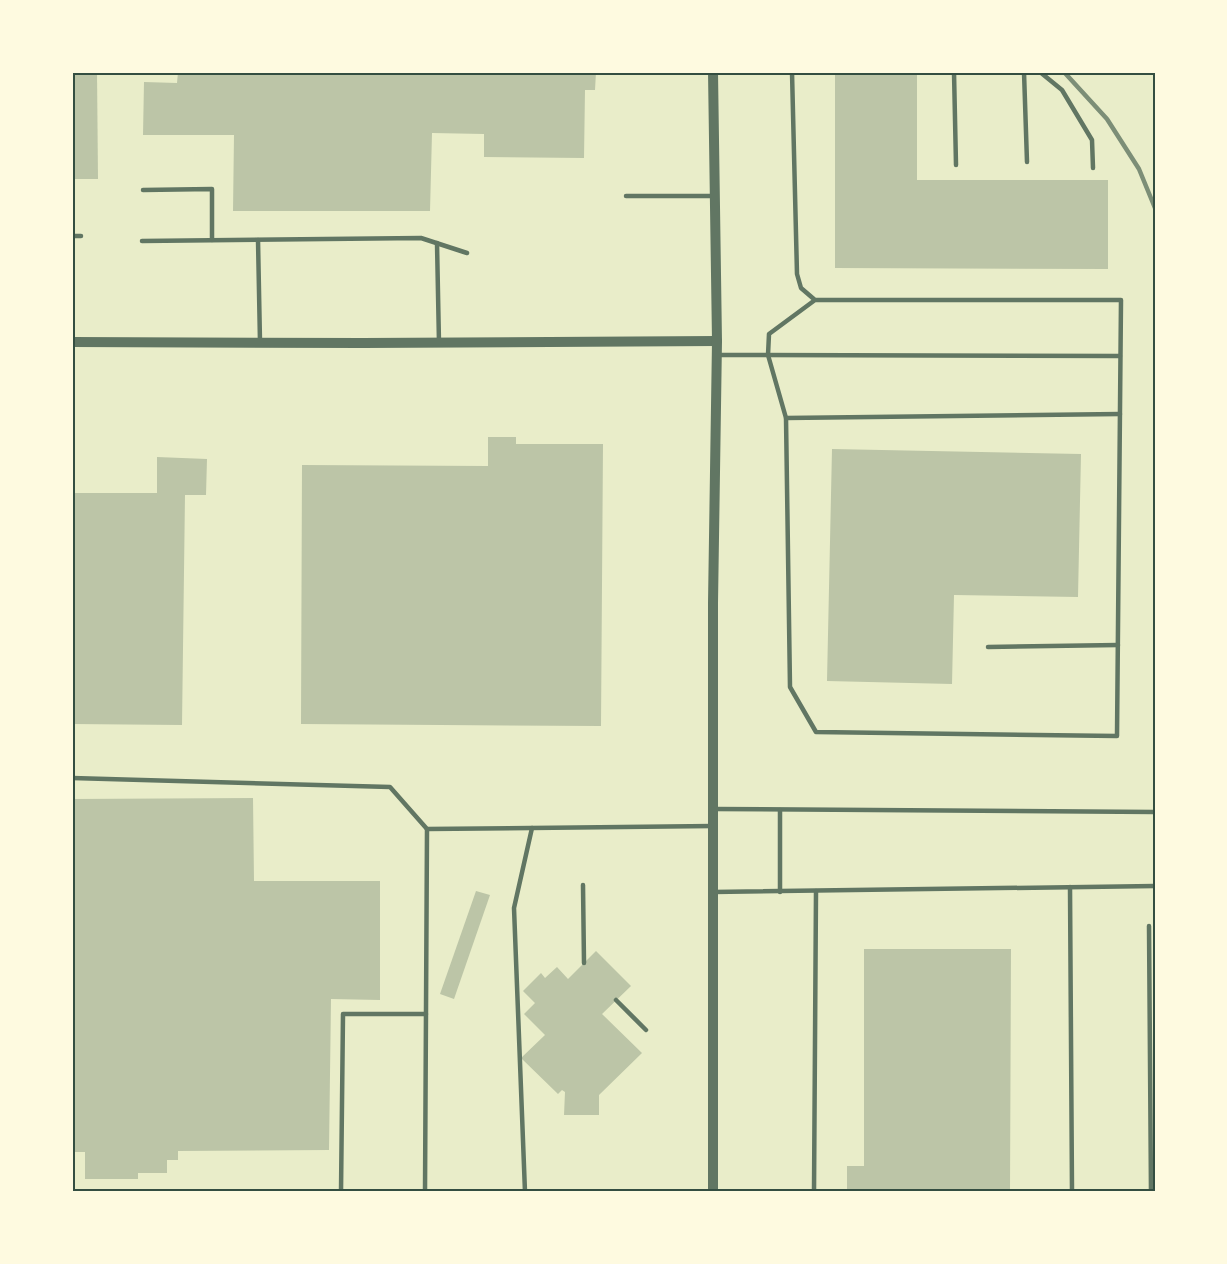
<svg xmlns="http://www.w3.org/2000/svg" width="1227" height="1264" viewBox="0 0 1227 1264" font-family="Poppins,sans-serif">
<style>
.building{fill:#bcc5a7}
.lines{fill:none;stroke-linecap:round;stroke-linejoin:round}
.service{stroke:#617663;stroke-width:4.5}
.tertiary{stroke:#617663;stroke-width:10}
.rail{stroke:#7c8e77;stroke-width:4.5}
.neatline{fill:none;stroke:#344e41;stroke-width:2}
</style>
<rect width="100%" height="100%" fill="#e9edc9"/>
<g class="building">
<polygon points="72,72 97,72 98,179 72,179"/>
<polygon points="178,72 596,72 595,90 585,90 584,158 484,157 484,134 432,133 430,211 233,211 234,135 143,135 144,82 177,83"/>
<polygon points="835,72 917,72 917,180 1108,180 1108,269 835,268"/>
<polygon points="1100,72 1146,72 1146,74 1100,75"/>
<polygon points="488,437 516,437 516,444 603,444 601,726 301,724 302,465 488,466"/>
<polygon points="832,449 1081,454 1078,597 954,595 952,684 827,681"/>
<polygon points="157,457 207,459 206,495 185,495 182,725 72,724 72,493 157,493"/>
<polygon points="253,798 254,881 380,881 380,1000 331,999 329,1150 178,1151 178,1160 167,1160 167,1173 138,1173 138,1179 85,1179 85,1152 72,1152 72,799"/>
<polygon points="476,891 490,895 454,999 440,994"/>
<polygon points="864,949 1011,949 1010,1192 847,1192 847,1166 864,1166"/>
<polygon points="596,951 631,986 602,1014 642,1053 599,1095 599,1115 564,1115 565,1092 562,1090 558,1094 521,1058 545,1035 524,1014 535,1003 523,991 541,973 545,978 557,967 568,979"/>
</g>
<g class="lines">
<g class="service">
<polyline points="792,72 797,274 801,288 815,300 1121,300 1117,736 816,732 790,687 786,418 768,355 769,334 815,300"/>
<polyline points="954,72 956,165"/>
<polyline points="1024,72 1027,162"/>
<polyline points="1040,72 1062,90 1092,140 1093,168"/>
<polyline points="143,190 212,189 212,240"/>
<polyline points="626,196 715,196"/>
<polyline points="72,236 81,236"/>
<polyline points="258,240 260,342"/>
<polyline points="142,241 421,238 467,253"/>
<polyline points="437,243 439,343"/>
<polyline points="716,355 1120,356"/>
<polyline points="786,418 1120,414"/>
<polyline points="988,647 1118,645"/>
<polyline points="72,778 390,787 427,829 713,826"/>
<polyline points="714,809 1155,812"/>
<polyline points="780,810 780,892"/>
<polyline points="583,885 584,963"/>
<polyline points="1070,887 1072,1192"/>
<polyline points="713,892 1155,886"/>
<polyline points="1149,926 1151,1192"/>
<polyline points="616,1000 646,1030"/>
<polyline points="341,1192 343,1014 426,1014"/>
<polyline points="425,1192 427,829"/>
<polyline points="525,1192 514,908 532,828"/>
<polyline points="814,1192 816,891"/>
</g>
<g class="tertiary">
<polyline points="72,342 363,343 717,341"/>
<polyline points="713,1192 713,603 717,341 713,72"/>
</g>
<polyline class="rail" points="1064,72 1107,119 1139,169 1155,208"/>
</g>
<rect width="1227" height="1264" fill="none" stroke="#fefae0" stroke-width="147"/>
<rect x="74" y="74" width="1080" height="1116" class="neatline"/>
</svg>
